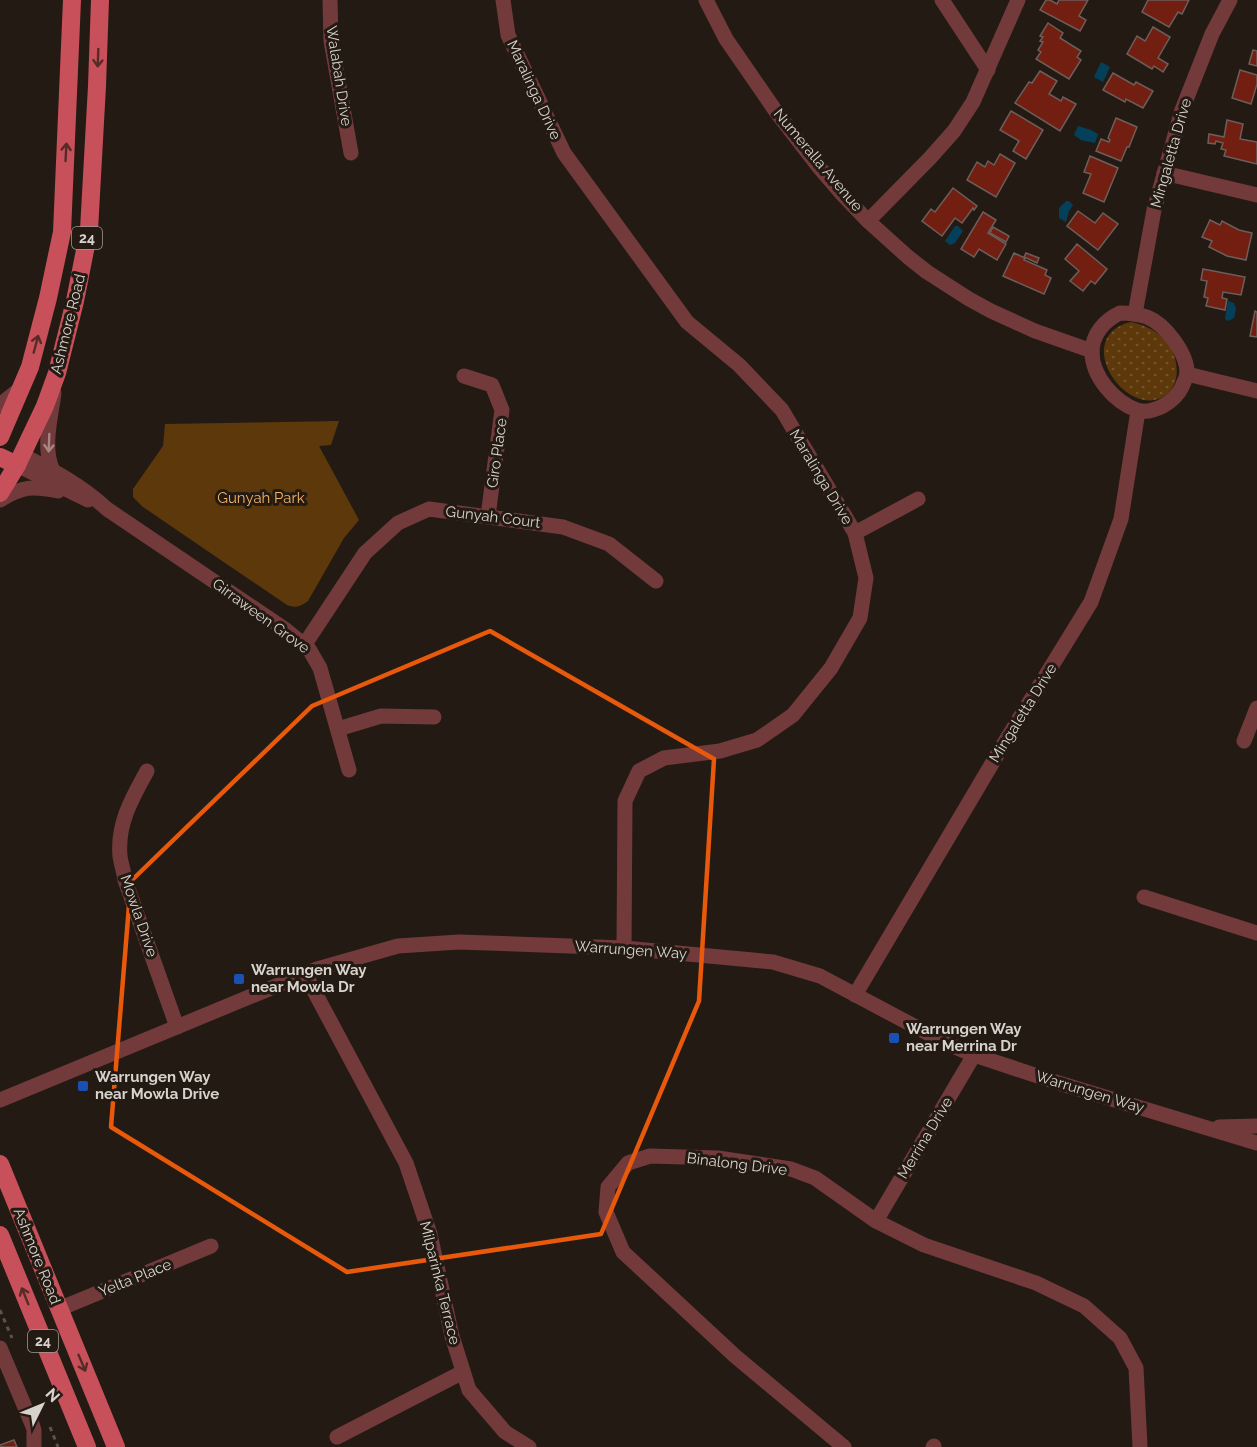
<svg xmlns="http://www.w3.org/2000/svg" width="1257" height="1447" viewBox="0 0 1257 1447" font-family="Raleway,sans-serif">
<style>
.grass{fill:url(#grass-dots)}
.park{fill:#5c380b}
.water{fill:#05405b}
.building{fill:#721e11;stroke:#6d5e5b;stroke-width:1.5}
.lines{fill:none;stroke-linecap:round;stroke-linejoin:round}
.path{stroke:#5a534b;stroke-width:3;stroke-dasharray:4.5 4.5;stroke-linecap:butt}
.minor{stroke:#733a3c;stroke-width:15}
.major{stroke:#c8505a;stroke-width:18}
.oneway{stroke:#552b28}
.oneway2{stroke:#a68684}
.marked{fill:none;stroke:#e8590c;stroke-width:4.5;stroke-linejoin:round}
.transit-dot{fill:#1a4fb4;stroke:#231b13;stroke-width:2}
.labels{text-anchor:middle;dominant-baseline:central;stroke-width:6;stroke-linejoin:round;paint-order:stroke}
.shield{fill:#231b13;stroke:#a29b94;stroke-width:1.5}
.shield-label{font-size:14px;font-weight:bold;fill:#d8d2cc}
.street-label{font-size:15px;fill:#d8d2cc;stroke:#231b13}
.park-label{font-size:15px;fill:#f5b168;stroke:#231b13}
.poi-label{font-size:15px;font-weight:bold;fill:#d8d2cc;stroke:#231b13;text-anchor:start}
</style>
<defs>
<pattern id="grass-dots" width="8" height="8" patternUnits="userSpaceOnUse" patternTransform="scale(1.5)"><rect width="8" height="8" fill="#5c380b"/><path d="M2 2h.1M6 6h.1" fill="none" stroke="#73542d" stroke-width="1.8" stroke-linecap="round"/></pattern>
</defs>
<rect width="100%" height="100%" fill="#231b13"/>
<path class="grass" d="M1131,322C1144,325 1154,329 1164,339C1179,354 1184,387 1161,398C1122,415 1072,336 1131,322Z"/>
<path class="park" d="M339,421L331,445L319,446L359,520L344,538L308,601C300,607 296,608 287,605L143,507L133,497V489L163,446L165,424Z"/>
<g class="water">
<polygon points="1101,62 1110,67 1103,82 1094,77"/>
<polygon points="1078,126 1091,130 1098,134 1095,143 1081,140 1074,135"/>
<polygon points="1066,201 1069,201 1073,205 1069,211 1066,222 1059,218 1059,208"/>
<polygon points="955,226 958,226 963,231 955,243 950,245 945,241"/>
<polygon points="1228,301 1234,303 1236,309 1234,318 1228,321 1225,319"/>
</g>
<g class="building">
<polygon points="1046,0 1050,0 1057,4 1059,0 1088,0 1079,16 1086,20 1080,31 1040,10"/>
<polygon points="1148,0 1189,0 1182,14 1178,12 1169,27 1142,12"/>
<polygon points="1048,23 1063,33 1060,38 1081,51 1077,57 1081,60 1069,79 1036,59 1041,52 1038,50 1043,42 1040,41 1043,37 1040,36"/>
<polygon points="1153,27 1170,37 1158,58 1168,64 1163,72 1154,66 1152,69 1127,54 1137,36 1145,41"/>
<polygon points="1253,50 1257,51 1257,66 1249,64"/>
<polygon points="1240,70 1257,75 1257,84 1251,104 1232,98"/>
<polygon points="1040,71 1057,81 1049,94 1061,101 1063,97 1076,104 1060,131 1015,103 1029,82 1032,83"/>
<polygon points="1113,73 1134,85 1136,82 1153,91 1143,108 1126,99 1125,102 1103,90"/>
<polygon points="1011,111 1043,130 1026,159 1013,151 1019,141 1000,130"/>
<polygon points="1116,118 1137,127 1129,147 1127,147 1121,161 1096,151 1101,139 1109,142 1110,140 1108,138"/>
<polygon points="1227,120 1243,124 1240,139 1257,142 1257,164 1224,156 1226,150 1221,149 1223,143 1216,141 1215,144 1208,143 1209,134 1224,137"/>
<polygon points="1000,154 1015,163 996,197 967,180 977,162 985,167 988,161 994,165"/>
<polygon points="1090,156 1118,168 1104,202 1083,193 1091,174 1084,172"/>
<polygon points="953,188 977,206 974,210 973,208 962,223 955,218 942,236 922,221 931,209 935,212"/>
<polygon points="1078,211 1095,223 1103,213 1118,224 1098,250 1067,226"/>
<polygon points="983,212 996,220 988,233 1006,244 997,260 979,249 974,257 961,249"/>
<polygon points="1210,220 1220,225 1222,221 1239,230 1252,233 1246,260 1227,256 1209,247 1212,241 1202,237"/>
<polygon points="993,227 1009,236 1006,242 990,233"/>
<polygon points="1077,244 1107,269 1095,284 1091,281 1083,291 1070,281 1079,271 1065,259"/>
<polygon points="1014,253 1025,258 1024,260 1047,270 1045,275 1051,278 1044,294 1003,276"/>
<polygon points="1026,253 1039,258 1037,263 1024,257"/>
<polygon points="1203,269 1245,277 1241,295 1223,292 1222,298 1227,299 1225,310 1206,306 1208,298 1204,297 1207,281 1201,280"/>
<polygon points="1255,311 1257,312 1257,337 1250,336"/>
<polygon points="14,1440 17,1447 0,1447 0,1445"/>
</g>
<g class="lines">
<g class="path">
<polyline points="0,1310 12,1338"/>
<polyline points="50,1427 58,1447"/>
</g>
<g class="minor">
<polyline points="330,0 331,41 351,153"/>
<polyline points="503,0 508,35 564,153 687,322 739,365 782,410 855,533 866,578 860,618 831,668 793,715 757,740 720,751 664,758 639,771 625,801 624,948"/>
<polyline points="706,0 726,39 777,113 818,166 843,195 868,221 908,257 927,272 969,299 991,311 1035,331 1092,351"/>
<polyline points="942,0 988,70"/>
<polyline points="1164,173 1257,195"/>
<polyline points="868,221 930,158 954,131 973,102 1018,0"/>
<path d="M1120,313C1129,313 1138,314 1147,317C1165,324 1188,354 1187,374C1186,378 1183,384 1182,387C1178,395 1170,402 1163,406C1155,410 1145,413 1137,410C1114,402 1092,376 1092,352C1092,334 1105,320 1120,313Z"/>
<polyline points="1135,314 1154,210 1182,110 1212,34 1230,0"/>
<polyline points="1187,374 1257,391"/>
<polyline points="464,376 492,385 502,410 488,516"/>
<polyline points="0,405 21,388"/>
<path d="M22,455C54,471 80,484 107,509L286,630L309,649L320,668L349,770"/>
<polyline points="17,465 88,500"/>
<path d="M53,471C42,448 51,417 54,393"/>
<path d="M0,500C23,486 32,486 58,491"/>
<polyline points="855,533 918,499"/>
<polyline points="305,644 365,553 398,523 429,509 563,527 609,544 656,581"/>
<polyline points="338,729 381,716 434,717"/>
<polyline points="1244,741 1257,708"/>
<path d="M147,771C132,798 117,824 120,856C121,864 124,872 125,880L177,1027"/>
<polyline points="1144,897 1257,933"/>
<polyline points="305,974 406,1163 430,1234 452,1336 469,1390 505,1432 529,1447"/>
<polyline points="855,995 1003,745 1091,602 1121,519 1138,411"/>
<polyline points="0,1100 317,969 398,946 459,942 624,948 773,962 820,976 946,1043 974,1055 1062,1084 1257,1143"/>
<polyline points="1219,1127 1257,1126"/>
<polyline points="876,1221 974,1055"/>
<polyline points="59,1309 211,1246"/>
<polyline points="0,1348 32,1424 34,1430 34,1447"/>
<polyline points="337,1437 463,1372"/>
<polyline points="844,1447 735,1356 623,1252 606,1212 608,1187 628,1163 650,1156 718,1158 791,1169 815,1178 876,1221 924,1245 1036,1283 1084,1306 1120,1338 1136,1368 1140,1447"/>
<polyline points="933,1447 934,1446"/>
</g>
<g class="major">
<polyline points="0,437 30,367 48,298 62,232 72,0"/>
<polyline points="0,457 17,465"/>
<polyline points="0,493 17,465 45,406 57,373 75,301 89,230 97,86 100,0"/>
<polyline points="0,1164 116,1447"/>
<polyline points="0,1235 87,1447"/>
</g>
</g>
<defs><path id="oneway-shaft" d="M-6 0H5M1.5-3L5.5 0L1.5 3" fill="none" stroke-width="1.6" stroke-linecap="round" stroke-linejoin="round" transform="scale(1.5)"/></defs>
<g class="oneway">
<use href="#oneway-shaft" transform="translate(98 58) rotate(92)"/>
<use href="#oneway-shaft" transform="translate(66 152) rotate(-87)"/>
<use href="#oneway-shaft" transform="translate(36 344) rotate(-75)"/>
<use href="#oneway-shaft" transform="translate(25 1296) rotate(-112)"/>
<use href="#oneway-shaft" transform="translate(82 1363) rotate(67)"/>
</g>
<use class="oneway2" href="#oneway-shaft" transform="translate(49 443) rotate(92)"/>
<path class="marked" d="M490,631L714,759L699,1001L601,1234L347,1272L111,1127L131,881L312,706Z"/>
<g class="transit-dot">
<rect x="233" y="973" width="12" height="12" rx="3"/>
<rect x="888" y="1032" width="12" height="12" rx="3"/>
<rect x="77" y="1080" width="12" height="12" rx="3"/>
</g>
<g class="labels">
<g class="shield">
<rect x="72" y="227" width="30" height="22" rx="4.5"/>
<rect x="28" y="1330" width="30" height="22" rx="4.5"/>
</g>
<g class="shield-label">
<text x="87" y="238">24</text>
<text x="43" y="1341">24</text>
</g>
<g class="street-label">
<text transform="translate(339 76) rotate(81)">Walabah Drive</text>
<text transform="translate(534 90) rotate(65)">Maralinga Drive</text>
<text transform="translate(1171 153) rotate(-74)">Mingaletta Drive</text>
<text transform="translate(818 160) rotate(50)">Numeralla Avenue</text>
<text transform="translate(68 324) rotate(-76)">Ashmore Road</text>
<text transform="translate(497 453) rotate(-82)">Giro Place</text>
<text transform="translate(821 477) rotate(59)">Maralinga Drive</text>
<text transform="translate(493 517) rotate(7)">Gunyah Court</text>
<text transform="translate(261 616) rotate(36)">Girraween Grove</text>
<text transform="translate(1023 713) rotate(-58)">Mingaletta Drive</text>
<text transform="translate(139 916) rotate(71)">Mowla Drive</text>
<text transform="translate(631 950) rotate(4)">Warrungen Way</text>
<text transform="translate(1090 1092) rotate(17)">Warrungen Way</text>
<text transform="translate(925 1138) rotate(-59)">Merrina Drive</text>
<text transform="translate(737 1164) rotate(7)">Binalong Drive</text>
<text transform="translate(37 1256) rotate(68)">Ashmore Road</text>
<text transform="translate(135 1278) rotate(-22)">Yelta Place</text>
<text transform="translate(440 1283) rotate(76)">Milparinka Terrace</text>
</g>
<g class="park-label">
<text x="261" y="498">Gunyah Park</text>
</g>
<g class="poi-label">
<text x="251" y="970">Warrungen Way<tspan x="251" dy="17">near Mowla Dr</tspan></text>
<text x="906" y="1029">Warrungen Way<tspan x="906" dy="17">near Merrina Dr</tspan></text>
<text x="95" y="1077">Warrungen Way<tspan x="95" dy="17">near Mowla Drive</tspan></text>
</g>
</g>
<g transform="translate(42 1405) rotate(47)" stroke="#231b13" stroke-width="4.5" paint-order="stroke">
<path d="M0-4.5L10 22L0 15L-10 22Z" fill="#d8d2cc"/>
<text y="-9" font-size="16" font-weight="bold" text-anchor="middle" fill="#d8d2cc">N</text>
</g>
</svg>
